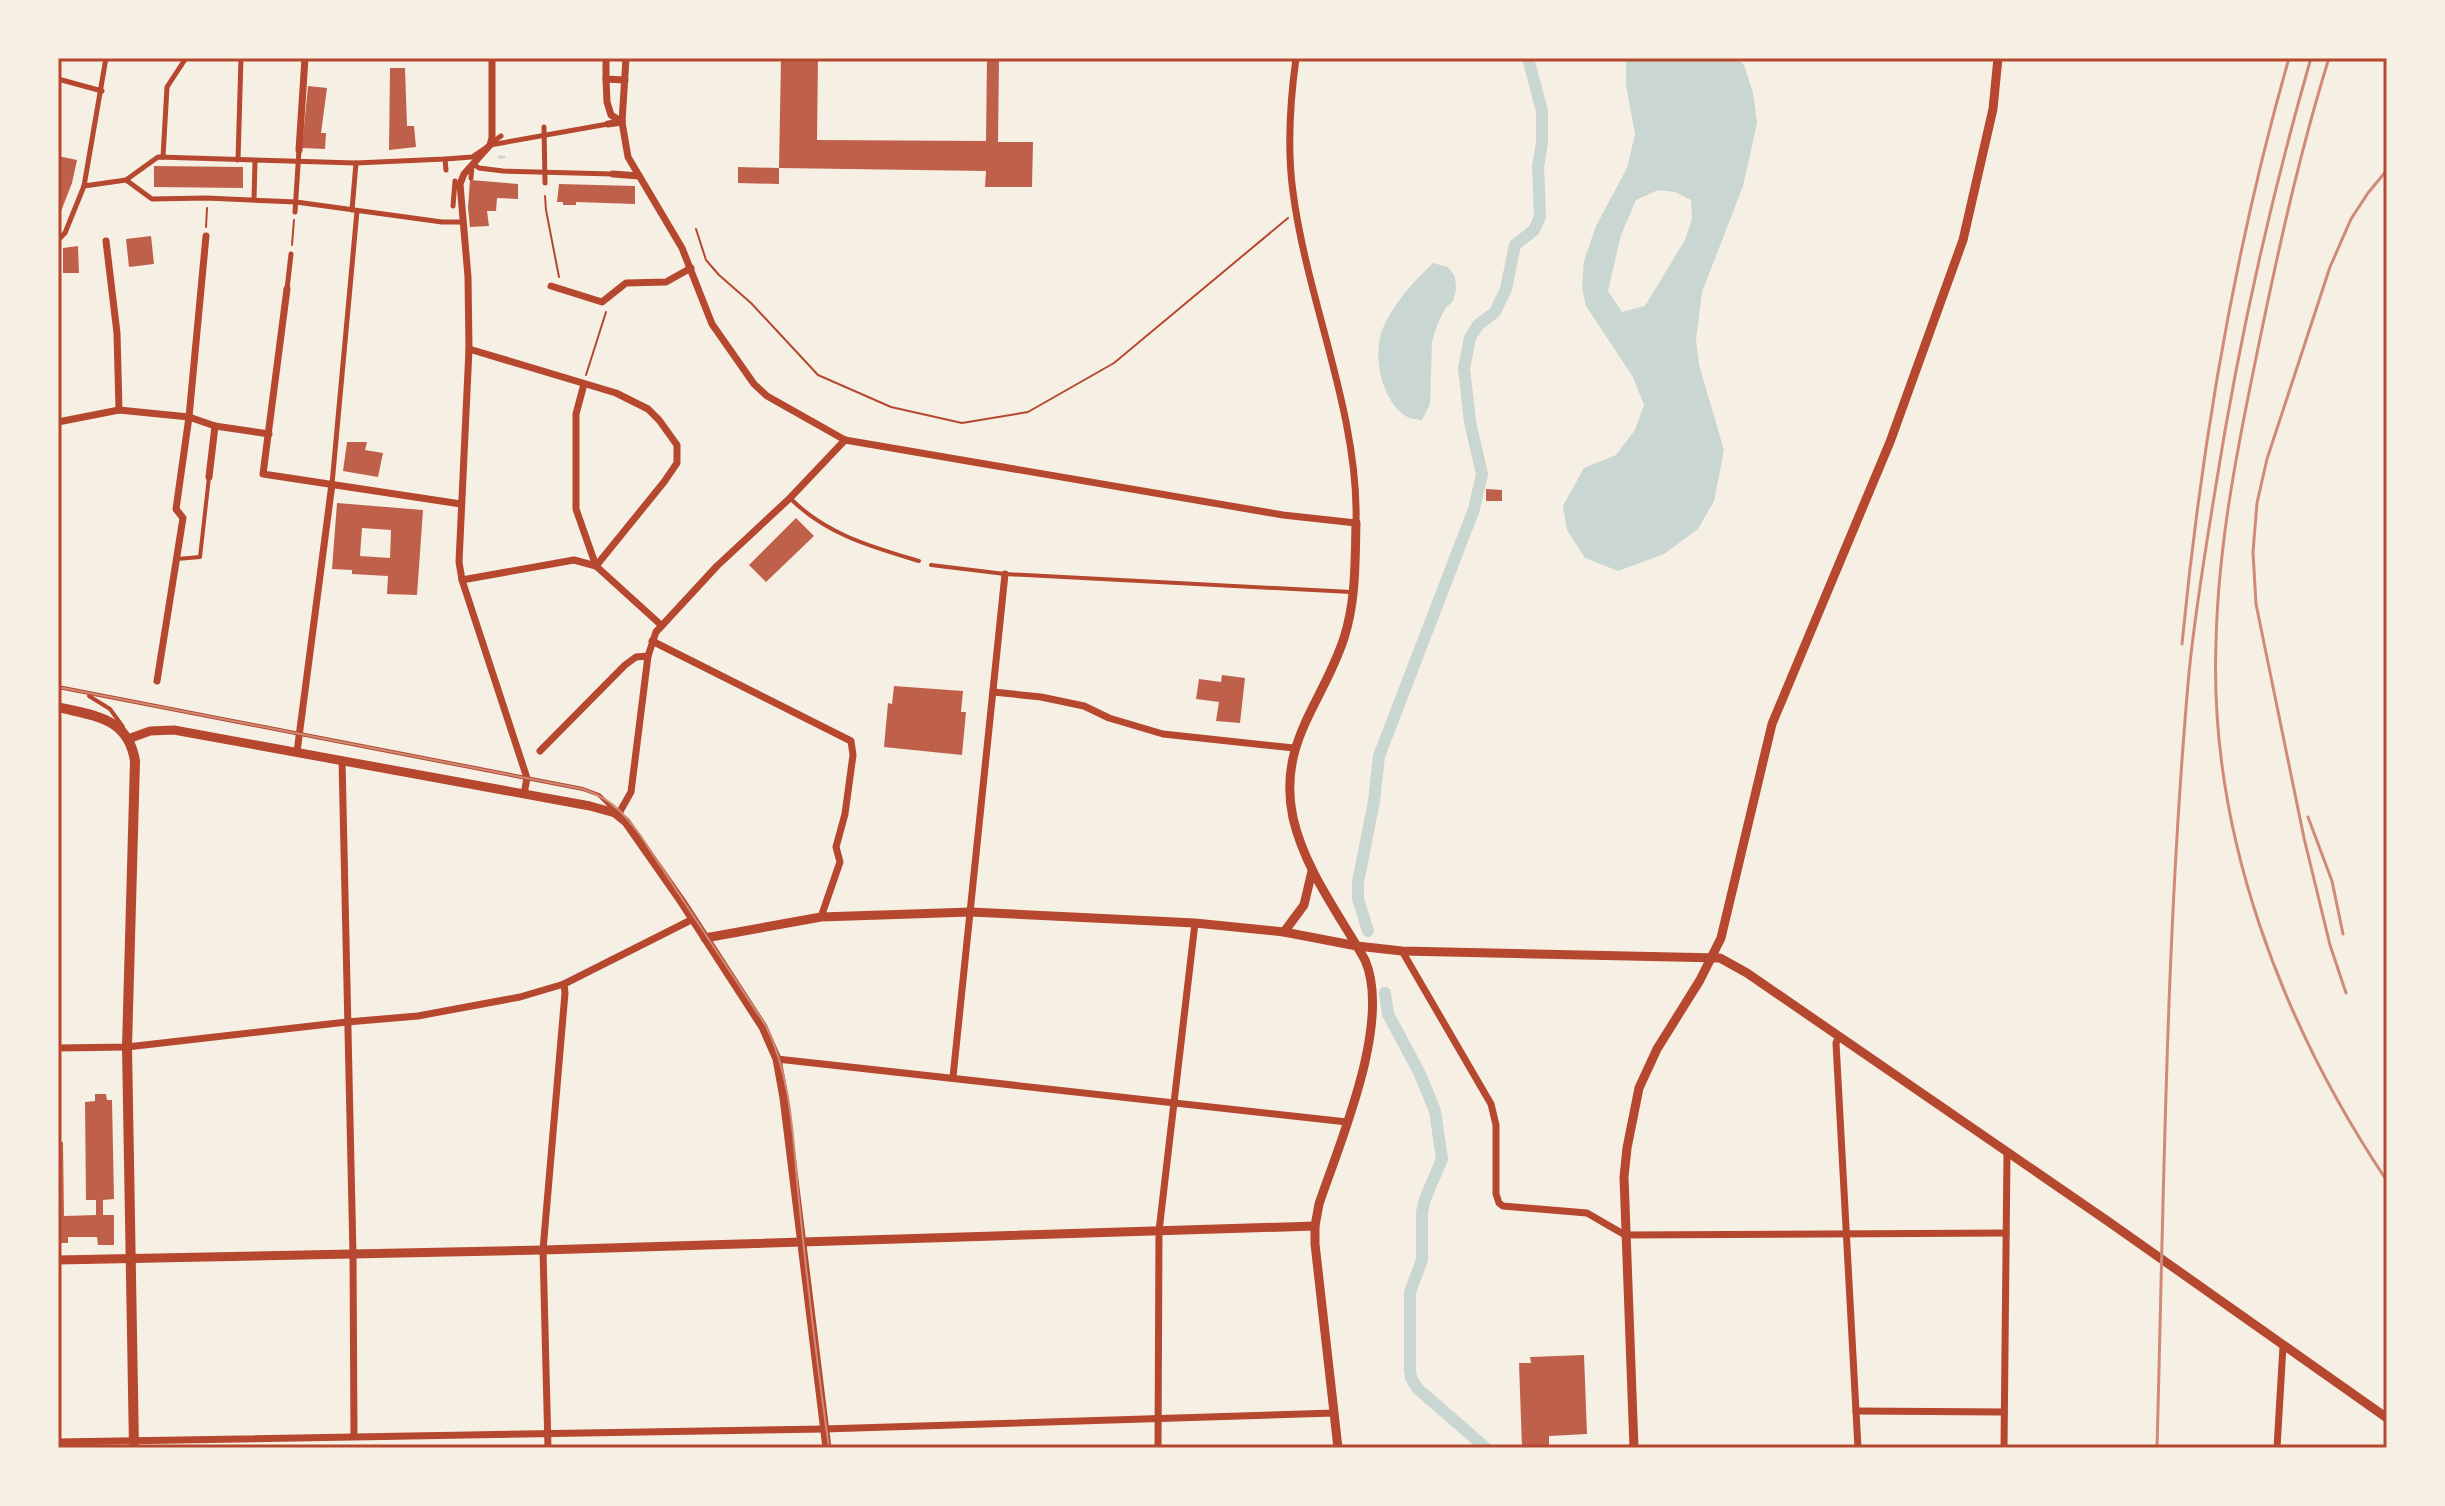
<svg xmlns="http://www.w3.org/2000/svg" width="2445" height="1506" viewBox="0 0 2445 1506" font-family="'Varela Round',sans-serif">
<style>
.water{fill:#c9d6d2;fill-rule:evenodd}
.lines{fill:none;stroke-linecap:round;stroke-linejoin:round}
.stream{stroke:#c9d6d2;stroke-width:3}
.canal{stroke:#c9d6d2;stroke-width:12}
.building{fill:#bf614a;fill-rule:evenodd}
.path{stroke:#b5482f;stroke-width:2}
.service{stroke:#b5482f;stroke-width:4}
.pedestrian{stroke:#b5482f;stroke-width:5}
.minor{stroke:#b5482f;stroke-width:7}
.tertiary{stroke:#b5482f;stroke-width:9}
.secondary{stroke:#b5482f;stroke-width:10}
.tram{stroke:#cf8b77;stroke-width:2}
.rail{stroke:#cf8b77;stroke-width:3}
.neatline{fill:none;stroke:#b5482f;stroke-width:3}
</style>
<rect width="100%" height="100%" fill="#f6efe4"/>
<g class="water">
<path d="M1626,58H1737L1744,65L1753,93L1757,123L1743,186L1702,292L1696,339L1699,365L1724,450L1714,501L1698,529L1664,554L1618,571L1585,558L1567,530L1563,506L1584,468L1616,455L1635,430L1644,405L1633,377L1586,306L1582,288L1584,261L1596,226L1627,168L1635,134L1626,85ZM1658,190L1675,192L1691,200L1692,219L1685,240L1645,306L1622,312L1608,291L1621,235L1636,200Z"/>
<path d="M1433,263L1448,267L1455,277L1456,290L1453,301L1445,309L1438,323L1432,341L1430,404L1422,420C1416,419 1409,419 1404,415C1381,398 1372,354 1383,328C1394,303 1413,282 1433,263Z"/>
</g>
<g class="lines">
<polyline class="stream" points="499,157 504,157"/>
<g class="canal">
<polyline points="1368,931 1358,899 1358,882 1374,801 1379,756 1474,509 1482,474 1470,422 1464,368 1470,338 1478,325 1495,312 1506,289 1515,245 1534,230 1540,217 1538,167 1542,142 1542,111 1528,58"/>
<polyline points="1385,993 1388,1014 1420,1074 1435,1111 1442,1159 1425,1199 1422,1212 1422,1260 1410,1292 1410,1369 1411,1378 1418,1389 1486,1448"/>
</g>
</g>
<g class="building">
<polygon points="781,58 818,58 817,140 986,141 987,58 999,58 998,142 1033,142 1032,187 985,187 986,171 779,168"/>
<polygon points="390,68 405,68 407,126 414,126 416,147 389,150"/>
<polygon points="308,86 327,88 321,133 326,133 325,149 302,148"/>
<polygon points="58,156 77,160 72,183 58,219"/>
<polygon points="154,166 243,167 243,188 154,187"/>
<polygon points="738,167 779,168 779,184 738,183"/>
<polygon points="470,180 518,184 518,199 497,198 496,211 487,211 489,226 470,227 468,208"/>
<polygon points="559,184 635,186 635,204 576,202 576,205 563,205 563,202 557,202"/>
<polygon points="151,236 154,264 129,267 126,239"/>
<polygon points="78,246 79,273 63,273 63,248"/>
<polygon points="347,442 367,442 365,450 383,453 378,477 343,471"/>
<polygon points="1486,489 1502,490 1502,501 1486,501"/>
<path d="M337,503L423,510L417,595L387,594L388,576L352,574V570L332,569ZM362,528L391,530L390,558L360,556Z"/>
<polygon points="796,518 814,536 766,582 749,565"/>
<polygon points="1222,675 1245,678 1240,723 1216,721 1219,702 1196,699 1199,679 1221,682"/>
<polygon points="894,686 963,691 961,712 966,712 962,755 884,747 888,703 892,704"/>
<polygon points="95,1094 106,1094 107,1100 112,1100 114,1199 103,1200 103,1215 114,1215 114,1245 98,1245 97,1237 68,1237 68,1243 58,1243 58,1142 63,1142 64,1216 96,1215 96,1200 86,1200 85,1102 95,1101"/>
<polygon points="1584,1355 1587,1434 1549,1436 1549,1447 1522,1448 1519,1363 1531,1363 1530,1357"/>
</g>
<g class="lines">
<g class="path">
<polyline points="545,196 546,210 559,277"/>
<polyline points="206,227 207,208"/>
<polyline points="696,229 706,260 719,275 751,303 818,375 891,407 962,423 1028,412 1114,363 1288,218"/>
<polyline points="292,245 294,220"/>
<polyline points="586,375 606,312"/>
</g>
<g class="service">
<path d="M790,498C825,534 872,547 919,561"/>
<polyline points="177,559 200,557 209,477"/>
<polyline points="931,565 1005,574 1351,592"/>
<polyline points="58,687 583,789 599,795 614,810"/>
<polyline points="89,696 110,709 123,727"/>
</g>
<g class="pedestrian">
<polyline points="58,79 102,91"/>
<polyline points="544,127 545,183"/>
<polyline points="490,144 501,136"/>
<polyline points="163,157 167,87 186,58"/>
<polyline points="445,159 446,170"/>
<polyline points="238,160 241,58"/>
<polyline points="473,164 479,168 503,171 613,174"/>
<polyline points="471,178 472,166"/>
<polyline points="126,180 152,199 206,198 296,202 442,222 462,222"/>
<polyline points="84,186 126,180 158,157 356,163 445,159 472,157 490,145 608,124"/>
<polyline points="254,199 255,161"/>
<polyline points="453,206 455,181"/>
<polyline points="352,210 356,163"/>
<polyline points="295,212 299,150"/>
<polyline points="58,240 65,233 84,186 106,58"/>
<polyline points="287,289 291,254"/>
<polyline points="332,484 357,211"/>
</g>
<g class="minor">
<polyline points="492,58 492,138 490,145 464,174 460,184 468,277 469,349 459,562 462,580 527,778 524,794"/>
<polyline points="606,58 606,79"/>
<path d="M626,58L622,122L628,157L682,248L712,324L754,384L767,396L845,440L1283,515L1356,523C1359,413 1307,301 1293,192C1287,149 1290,102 1296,58"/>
<polyline points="622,122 611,115 607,102 606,79 625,80"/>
<polyline points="608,124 622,122"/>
<polyline points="299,150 305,58"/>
<polyline points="613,174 639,176"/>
<polyline points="106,241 117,333 119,410"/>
<polyline points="551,286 602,302 626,283 666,282 691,268"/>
<polyline points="287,289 263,474 461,504"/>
<polyline points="469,349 616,393 648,409 659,420 677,445 677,463 664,482 596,566"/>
<polyline points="584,384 576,414 576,509 596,566"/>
<polyline points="58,422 119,410 189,417 215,426 269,434"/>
<polyline points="209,477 215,426"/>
<polyline points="462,580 574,560 596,566 661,625"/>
<polyline points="652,641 851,741 853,755 845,814 836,847 840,862 821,917"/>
<polyline points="157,681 183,518 176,509 189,417 206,236"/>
<polyline points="993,692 1041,697 1084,706 1109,718 1163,734 1294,748"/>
<polyline points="540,751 625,665 636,657 648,656"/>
<polyline points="297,752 332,484"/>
<polyline points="342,760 353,1255 354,1436"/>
<polyline points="618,815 631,792 648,656 656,632 717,566 790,498 845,440"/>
<polyline points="1402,951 1491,1104 1496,1125 1496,1194 1499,1203 1503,1206 1587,1213 1625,1235 2006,1233"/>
<polyline points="1839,1036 1836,1043 1858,1448"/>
<polyline points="58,1048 127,1047 347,1022 418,1016 520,997 564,984 693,919"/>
<polyline points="777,1059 1347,1122"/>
<polyline points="953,1077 1005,574"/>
<polyline points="1856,1411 2004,1412"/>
<polyline points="58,1442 824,1429 1334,1413"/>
<polyline points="548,1448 543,1250 565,993 564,984"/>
<polyline points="1158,1448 1159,1231 1195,923"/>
<polyline points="2004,1448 2007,1153"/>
<polyline points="2277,1448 2283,1346"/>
</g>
<g class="tertiary">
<polyline points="128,739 150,731 174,730 590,806 615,813 626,822 682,902 763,1027 777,1059 784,1098 827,1448"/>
<polyline points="1284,932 1304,905 1312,871"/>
<polyline points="705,938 821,917 971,912 1195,923 1284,932 1357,946 1402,951 1720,958 1747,973 2109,1222 2387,1418"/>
<polyline points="58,1260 543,1250 1315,1226"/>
<path d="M1338,1448L1315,1244V1226L1319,1204C1340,1142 1392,1022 1365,960C1339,914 1305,870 1293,818C1277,743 1323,703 1344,638C1356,601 1355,562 1356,523"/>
<polyline points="1634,1448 1624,1177 1627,1148 1639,1088 1657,1049 1700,980 1721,938 1772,724 1890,442 1963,240 1993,109 1998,58"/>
</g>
<path class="secondary" d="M58,707C94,716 128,717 135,761L127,1047L134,1448"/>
<path class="tram" d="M58,687L583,789C611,799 622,811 640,835L766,1026C794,1082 793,1150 800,1211C808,1290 818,1370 829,1448"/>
<g class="rail">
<path d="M2329,58C2298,158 2276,260 2255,363C2236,455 2218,548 2216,643C2209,834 2282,1024 2387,1181"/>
<path d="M2182,644C2201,448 2235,247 2289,58"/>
<polyline points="2308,817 2332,881 2343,934"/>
<polyline points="2346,993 2330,945 2304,838 2256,604 2253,552 2257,503 2267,459 2330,267 2351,219 2368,193 2387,170"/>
<path d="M2157,1448C2164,1190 2166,930 2189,673C2195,612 2205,552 2215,491C2238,345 2270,200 2311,58"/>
</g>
</g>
<rect width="2445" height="1506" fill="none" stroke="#f6efe4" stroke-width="120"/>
<rect x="60" y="60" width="2325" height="1386" class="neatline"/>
</svg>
